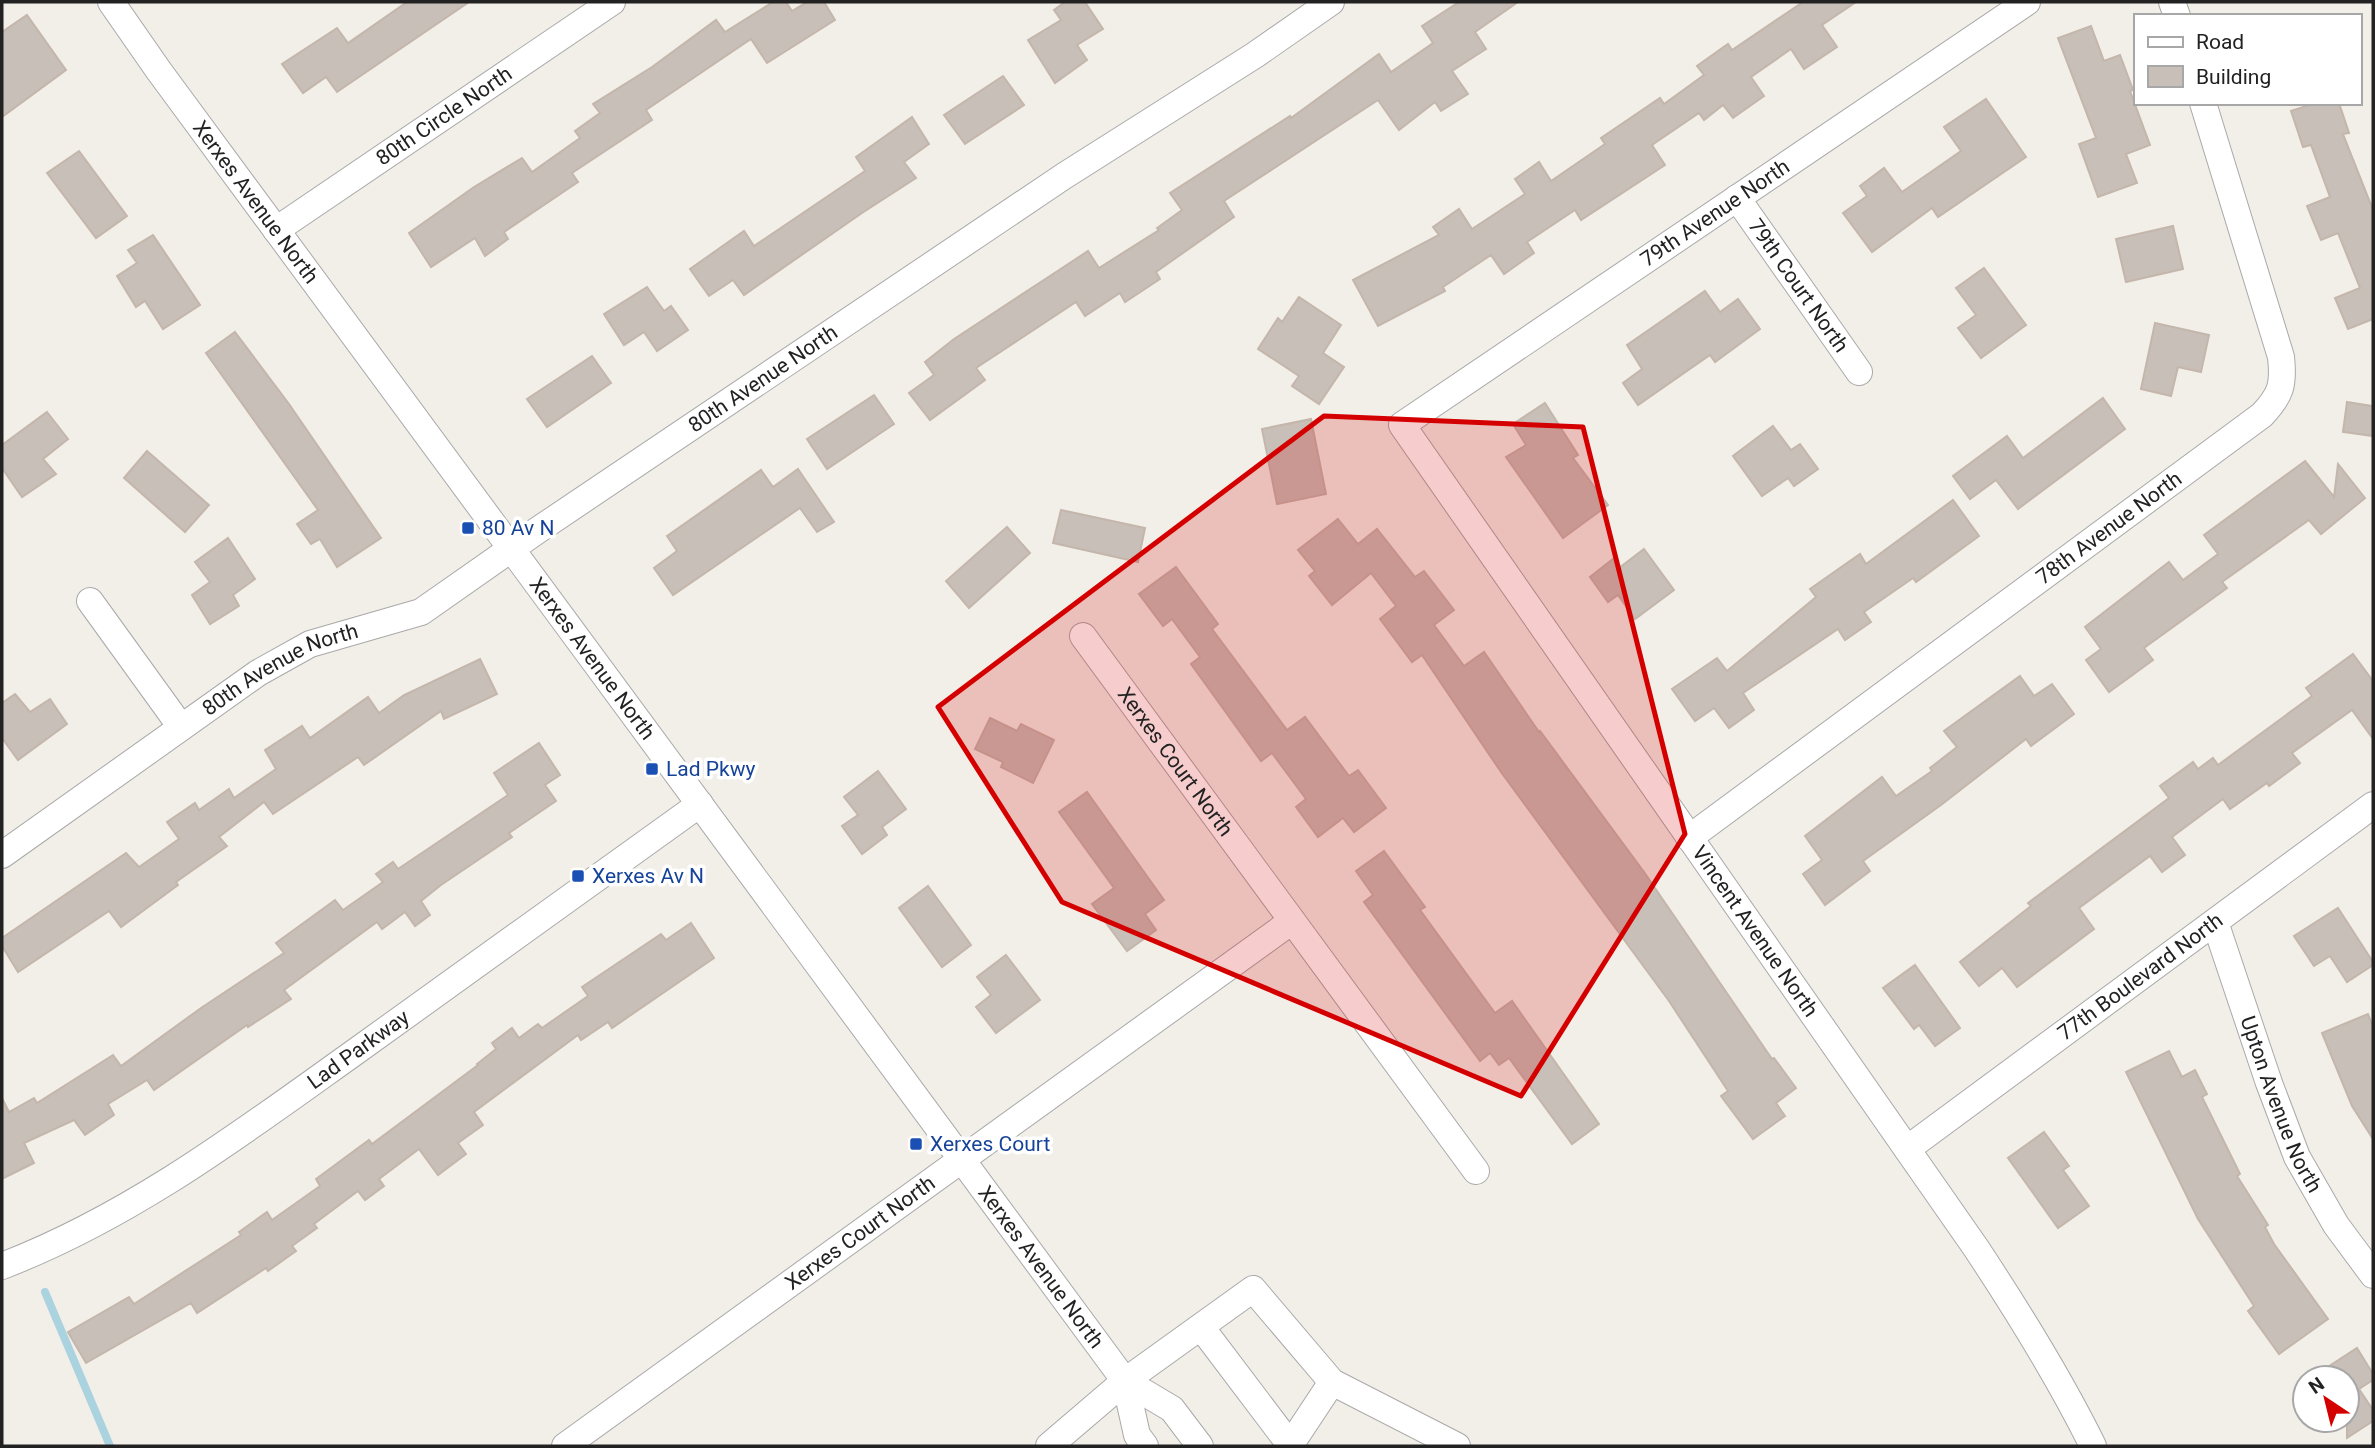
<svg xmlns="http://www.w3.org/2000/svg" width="2375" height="1448" viewBox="0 0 2375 1448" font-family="Roboto,sans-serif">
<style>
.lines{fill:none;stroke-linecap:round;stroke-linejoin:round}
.stream{stroke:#aad3df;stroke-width:8}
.building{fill:#c7bfb8;stroke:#c4b6ab;stroke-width:2}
.minor-casing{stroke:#a9a9a9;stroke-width:28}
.minor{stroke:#fff;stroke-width:26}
.marked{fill:#d40000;fill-opacity:0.2;stroke:#d40000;stroke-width:5;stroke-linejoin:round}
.transit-dot{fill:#1a4fb4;stroke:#fff;stroke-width:2.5}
.labels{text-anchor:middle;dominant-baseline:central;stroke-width:7;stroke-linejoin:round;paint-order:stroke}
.street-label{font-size:21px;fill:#222;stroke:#fff}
.transit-label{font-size:21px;fill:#164399;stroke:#fff;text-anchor:start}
</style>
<rect width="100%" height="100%" fill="#f2efe9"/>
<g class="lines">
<polyline class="stream" points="45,1292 110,1446"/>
</g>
<g class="building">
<polygon points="407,2 469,2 337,92 326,77 303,93 282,64 337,28 348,43"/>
<polygon points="773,2 786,2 792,11 807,2 824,2 835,20 767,63 751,39 646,110 652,120 572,173 578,182 504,232 508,239 485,256 475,238 431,267 409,233 474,187 522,158 532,172 580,138 575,131 600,113 593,104 652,67 716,20 725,32"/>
<polygon points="1065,2 1085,2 1103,29 1077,45 1087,60 1055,83 1028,40 1061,20 1054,10"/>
<polygon points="1459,2 1518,2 1475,32 1486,49 1452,71 1468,94 1441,111 1435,102 1399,130 1378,100 1224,201 1234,217 1156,272 1160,279 1125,302 1120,293 1085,316 1076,302 976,368 985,380 930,420 909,393 934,375 925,362 954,339 1056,272 1088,251 1099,268 1159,230 1157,228 1182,210 1170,193 1290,116 1291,118 1379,54 1391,72 1433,43 1422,26"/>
<polygon points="1803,2 1856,2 1822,25 1837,47 1804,69 1791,49 1751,77 1764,96 1733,118 1723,105 1704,120 1699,113 1652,145 1665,165 1581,220 1575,210 1527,242 1534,253 1504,274 1491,255 1443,287 1445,291 1378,326 1353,280 1439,235 1433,227 1459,209 1472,229 1525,194 1515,179 1539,162 1551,181 1605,144 1601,138 1660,98 1664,104 1704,75 1697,66 1728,44 1732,50"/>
<polygon points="27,15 66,70 2,117 2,32"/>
<polygon points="2091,26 2104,61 2120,55 2133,90 2130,91 2150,145 2126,154 2137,183 2098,197 2079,144 2096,138 2058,38"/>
<polygon points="1003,76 1024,105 965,144 944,115"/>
<polygon points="1986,99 2026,157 1938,217 1932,208 1872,252 1843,213 1867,196 1860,186 1884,168 1902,192 1961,151 1944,127"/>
<polygon points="2316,103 2339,103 2349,133 2343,134 2373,210 2373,319 2348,329 2335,298 2360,288 2338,233 2321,240 2307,206 2330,197 2311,145 2303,147 2291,111"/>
<polygon points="912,117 929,144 904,162 916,178 862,213 744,295 733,280 709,296 690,269 744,231 754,246 865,171 856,157"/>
<polygon points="79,151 127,216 96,238 47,173"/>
<polygon points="2173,226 2183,269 2126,282 2116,239"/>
<polygon points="153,235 200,305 163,329 145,301 136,307 117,276 137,263 128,250"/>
<polygon points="1984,268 2026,325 1981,358 1958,328 1976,315 1956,288"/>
<polygon points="647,287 664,311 671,306 688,330 657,351 644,332 624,345 604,314"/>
<polygon points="1705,291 1720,312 1738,299 1760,329 1715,362 1710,355 1638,405 1623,383 1642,369 1627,345"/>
<polygon points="1299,297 1341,325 1323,353 1344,367 1319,404 1292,386 1299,376 1258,349 1278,318 1282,322"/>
<polygon points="2155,323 2209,335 2201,372 2178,367 2171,396 2141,389"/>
<polygon points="235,332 289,404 381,538 337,567 320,539 311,544 297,524 318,510 206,353"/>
<polygon points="592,356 611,383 547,427 527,399"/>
<polygon points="874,395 894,424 827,469 807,439"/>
<polygon points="2103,398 2125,429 2018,509 1996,480 1970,499 1953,476 2007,436 2023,458"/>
<polygon points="2347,402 2373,406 2373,436 2343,432"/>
<polygon points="1545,403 1578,455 1573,458 1608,505 1563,538 1506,457 1526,445 1513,424"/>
<polygon points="47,412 68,439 43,459 56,474 22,497 2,468 2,445"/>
<polygon points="1311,419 1326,494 1277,504 1262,429"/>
<polygon points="1773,426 1791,450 1800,444 1818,469 1794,486 1788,478 1762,496 1733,456"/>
<polygon points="147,451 209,505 185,532 124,478"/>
<polygon points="2305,461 2334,497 2338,464 2365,498 2321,534 2309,520 2222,582 2227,588 2144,648 2153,660 2109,692 2086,660 2101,649 2085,627 2169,562 2183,580 2218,554 2204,535"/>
<polygon points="798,469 834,522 817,532 800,508 673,595 654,568 677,551 667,536 761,470 773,487"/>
<polygon points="1953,500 1979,536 1916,582 1913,578 1864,612 1871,622 1845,640 1838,629 1743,693 1754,710 1729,728 1714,708 1695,721 1672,689 1717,658 1727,671 1816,597 1810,589 1860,554 1866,564"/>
<polygon points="1061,510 1145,528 1138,562 1053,543"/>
<polygon points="1338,519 1358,544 1377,529 1415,577 1424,571 1454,610 1434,625 1464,666 1484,652 1539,732 1540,731 1644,872 1772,1059 1774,1058 1796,1088 1776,1103 1785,1116 1753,1139 1721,1096 1728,1091 1669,1001 1501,772 1422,655 1412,662 1380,619 1396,606 1371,573 1332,605 1309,576 1315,571 1298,550"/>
<polygon points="1007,527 1030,553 969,608 946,581"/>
<polygon points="228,538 255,579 233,595 239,606 210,624 192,595 210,582 195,562"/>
<polygon points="1644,549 1674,590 1635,619 1618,595 1608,602 1590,577 1613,559 1619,568"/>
<polygon points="1176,567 1218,624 1212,629 1287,730 1305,717 1349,776 1358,770 1386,808 1354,832 1343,818 1318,837 1296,807 1306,799 1272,753 1261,761 1191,664 1200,657 1172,619 1163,626 1139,594"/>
<polygon points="2353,654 2373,681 2373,739 2352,710 2292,753 2300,763 2269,786 2267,783 2230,809 2223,799 2172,837 2185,855 2162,872 2150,856 2079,908 2094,929 2017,987 2002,968 1979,986 1960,962 2031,906 2028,903 2169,798 2160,786 2193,762 2198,769 2213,758 2218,765 2312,696 2306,688"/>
<polygon points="480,659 497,694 444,719 441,711 364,765 358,757 273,814 264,802 219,837 227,846 176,882 178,885 121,927 109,911 18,972 2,946 2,938 126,853 139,867 179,839 167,822 195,803 199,810 229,789 234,798 276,769 265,750 302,726 310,738 368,697 379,713 404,695"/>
<polygon points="2020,676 2034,696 2052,684 2074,714 2031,746 2026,739 1941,805 1863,861 1870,871 1825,905 1803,874 1822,860 1805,836 1882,777 1896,796 1932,771 1930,768 1957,747 1944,731"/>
<polygon points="15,694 30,712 50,699 67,724 18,760 2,738 2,703"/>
<polygon points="990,718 1017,731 1021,724 1054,740 1033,783 1001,767 1003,762 975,749"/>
<polygon points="539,743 560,775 545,785 556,801 509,833 512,837 441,885 421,901 430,915 415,926 405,912 382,929 377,922 284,990 291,999 248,1027 247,1025 154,1090 147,1080 108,1104 114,1115 85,1135 74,1120 24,1143 34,1163 2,1179 2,1098 9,1112 34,1098 37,1103 113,1055 121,1066 201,1008 284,953 276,943 335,900 343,910 383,882 376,874 393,862 398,869 508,795 494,773"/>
<polygon points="878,771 906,809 882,827 887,835 862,854 842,826 858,815 844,797"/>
<polygon points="1087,792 1164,900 1145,914 1156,930 1127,951 1092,904 1114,888 1059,812"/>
<polygon points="1384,851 1425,907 1420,910 1495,1013 1512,1001 1599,1124 1572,1144 1509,1058 1499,1065 1490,1053 1480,1061 1364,902 1373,895 1356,871"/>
<polygon points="928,886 971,945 942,967 899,908"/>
<polygon points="2338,908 2373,962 2373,965 2347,982 2330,956 2314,966 2294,936"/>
<polygon points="691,923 714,958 612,1028 608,1022 581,1040 578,1035 474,1112 483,1125 458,1143 466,1154 438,1175 419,1149 379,1179 384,1186 365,1200 358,1191 314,1224 317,1228 292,1246 296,1251 268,1271 266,1268 197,1313 191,1303 86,1363 68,1332 129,1297 134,1304 241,1235 239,1232 267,1212 272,1220 320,1186 316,1179 369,1140 372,1144 478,1065 477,1064 496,1049 492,1043 512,1028 519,1038 538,1024 542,1028 588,996 582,987 661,934 666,940"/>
<polygon points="1006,955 1040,1000 996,1033 976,1007 991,995 977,977"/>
<polygon points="1915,965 1960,1028 1935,1046 1919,1025 1914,1029 1883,988"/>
<polygon points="2368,1014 2373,1027 2373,1139 2352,1106 2322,1033"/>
<polygon points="2169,1051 2182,1077 2195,1070 2207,1094 2202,1097 2240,1174 2237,1176 2268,1225 2265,1227 2274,1244 2328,1319 2279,1354 2248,1311 2254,1306 2198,1219 2126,1072"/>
<polygon points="2044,1132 2069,1166 2063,1170 2089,1206 2058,1228 2008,1158"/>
<polygon points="2357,1348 2373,1374 2373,1380 2359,1389 2373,1410 2373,1421 2347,1438 2347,1378 2311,1378"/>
</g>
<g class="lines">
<defs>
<g id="minor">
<path id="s1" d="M111,2L159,71L1125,1381L1172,1409L1200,1446"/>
<path id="s2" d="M2027,2L1402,425L1976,1248C2019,1313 2059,1377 2093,1446"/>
<polyline points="2172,2 2177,16"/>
<path id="s3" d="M1737,198L1859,372"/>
<path id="s4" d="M276,230L612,2"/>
<polyline points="90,601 181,727"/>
<path id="s5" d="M1083,636L1476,1171"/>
<path id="s6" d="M1689,838L2262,415C2281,395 2284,385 2281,357L2203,103"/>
<path id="s7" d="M2,855L258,673L310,644L421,612L538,530L1064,176L1255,55L1331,2"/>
<path id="s8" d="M2215,922L2269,1083L2297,1157L2336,1225L2373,1275"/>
<path id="s9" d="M1907,1149L2373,805"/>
<path id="s10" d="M2,1266C132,1216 243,1132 355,1052C470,969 585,887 700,804"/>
<polyline points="1201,1327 1291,1446"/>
<polyline points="1125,1381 1137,1435 1145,1446"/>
<polyline points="1291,1444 1332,1382"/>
<path id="s11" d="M565,1446L1292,921"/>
<polyline points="1049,1446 1125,1381 1253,1289 1332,1382 1457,1446"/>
</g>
</defs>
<use href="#minor" class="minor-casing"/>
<use href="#minor" class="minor"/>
</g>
<path class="marked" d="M1324,416L1583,427L1685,834L1521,1096L1062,902L938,707Z"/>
<g class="transit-dot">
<rect x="461" y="521" width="14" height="14" rx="3.5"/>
<rect x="645" y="762" width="14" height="14" rx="3.5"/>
<rect x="571" y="869" width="14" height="14" rx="3.5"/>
<rect x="909" y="1137" width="14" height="14" rx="3.5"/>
</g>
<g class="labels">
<g class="street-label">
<text stroke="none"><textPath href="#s4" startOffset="203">80th Circle North</textPath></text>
<text stroke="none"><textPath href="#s1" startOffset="247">Xerxes Avenue North</textPath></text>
<text transform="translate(1715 213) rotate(-34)">79th Avenue North</text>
<text stroke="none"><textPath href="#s3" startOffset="107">79th Court North</textPath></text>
<text stroke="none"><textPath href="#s7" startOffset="903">80th Avenue North</textPath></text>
<text stroke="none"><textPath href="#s6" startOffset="522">78th Avenue North</textPath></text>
<text stroke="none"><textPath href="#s1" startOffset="814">Xerxes Avenue North</textPath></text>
<text stroke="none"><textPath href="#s7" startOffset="336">80th Avenue North</textPath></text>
<text stroke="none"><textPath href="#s5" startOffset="156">Xerxes Court North</textPath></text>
<text stroke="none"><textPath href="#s2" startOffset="1372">Vincent Avenue North</textPath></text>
<text stroke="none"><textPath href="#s9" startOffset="290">77th Boulevard North</textPath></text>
<text stroke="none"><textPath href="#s10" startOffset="418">Lad Parkway</textPath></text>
<text stroke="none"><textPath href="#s8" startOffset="194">Upton Avenue North</textPath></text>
<text stroke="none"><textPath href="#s11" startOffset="364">Xerxes Court North</textPath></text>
<text stroke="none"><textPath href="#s1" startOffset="1570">Xerxes Avenue North</textPath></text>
</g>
<g class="transit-label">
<text x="482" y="528">80 Av N</text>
<text x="666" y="769">Lad Pkwy</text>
<text x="592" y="876">Xerxes Av N</text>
<text x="930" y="1144">Xerxes Court</text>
</g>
</g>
<rect width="2375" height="1448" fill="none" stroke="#222222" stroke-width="7"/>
<rect x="2134" y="14" width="228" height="91" fill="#ffffff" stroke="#a7a7a7" stroke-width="2"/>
<rect x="2148" y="37" width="35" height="10" fill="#ffffff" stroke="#a7a7a7" stroke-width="2"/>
<text x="2196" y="49" font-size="21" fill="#222222">Road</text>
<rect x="2148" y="66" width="35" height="21" fill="#c7bfb8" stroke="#a7a7a7" stroke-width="2"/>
<text x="2196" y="84" font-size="21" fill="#222222">Building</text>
<g transform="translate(2326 1399) rotate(325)"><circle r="33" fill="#ffffff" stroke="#a7a7a7" stroke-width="2"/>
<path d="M0-5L12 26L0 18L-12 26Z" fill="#d40000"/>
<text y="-10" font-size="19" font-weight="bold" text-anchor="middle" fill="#222222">N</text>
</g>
</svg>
